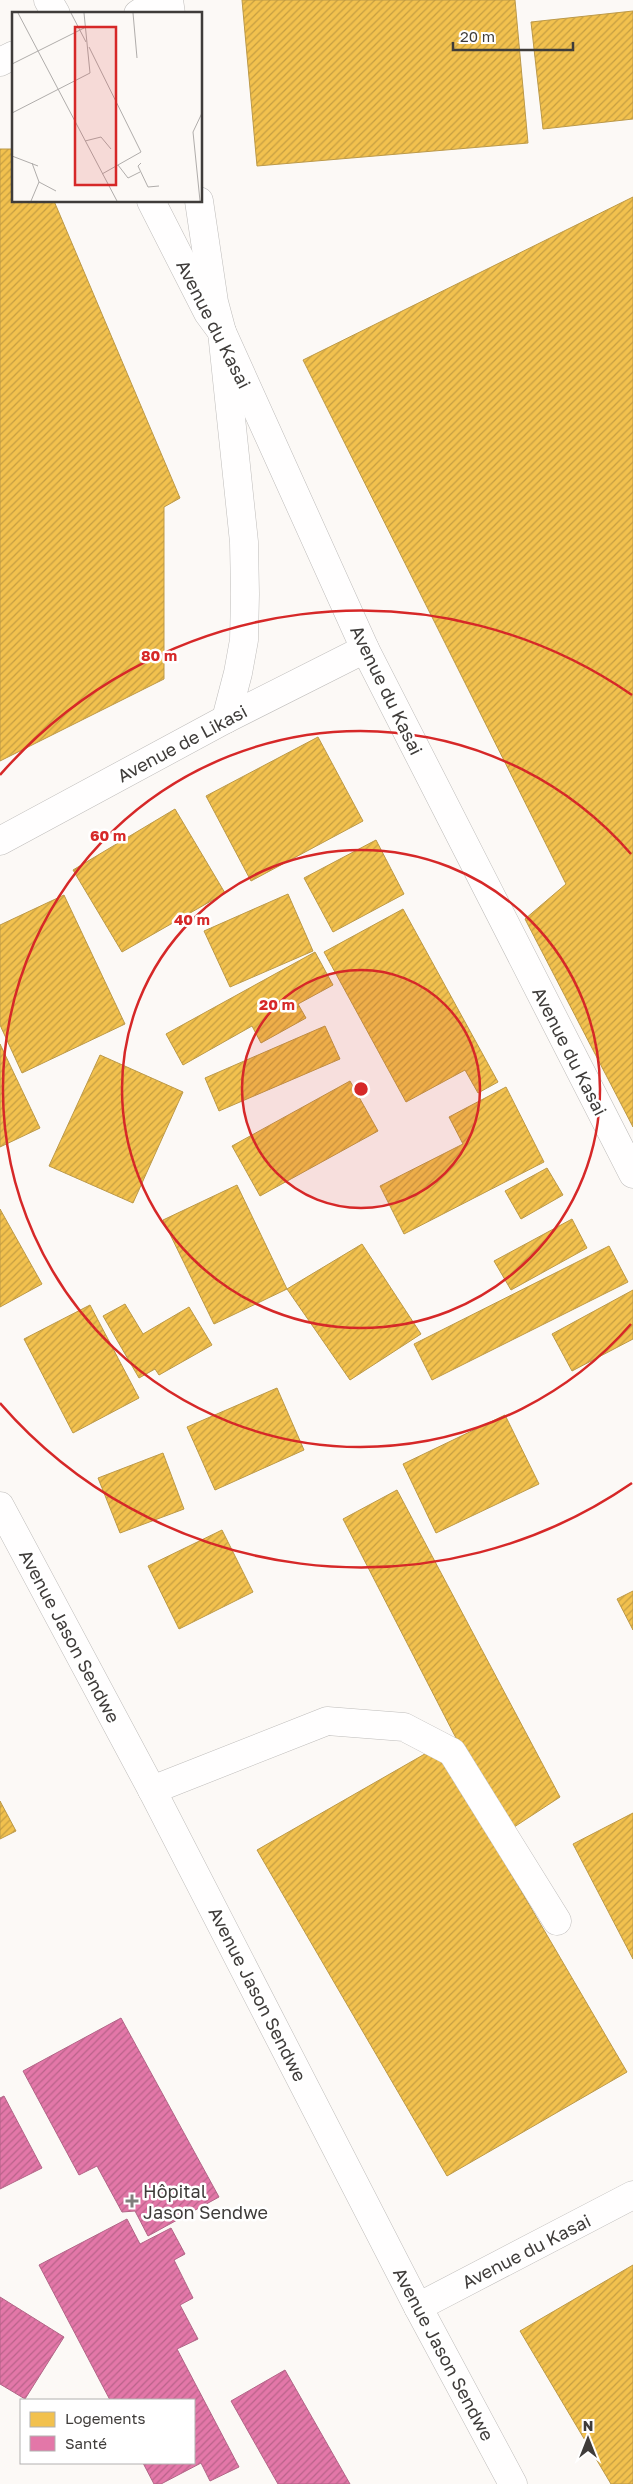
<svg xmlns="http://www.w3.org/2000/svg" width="633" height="2484" viewBox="0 0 633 2484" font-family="'Golos Text',sans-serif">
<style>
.homes{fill:url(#homes-hatch);stroke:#bc9948}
.health{fill:url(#health-hatch);stroke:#b26587}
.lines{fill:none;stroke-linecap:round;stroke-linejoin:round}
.minor-casing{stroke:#bebcba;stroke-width:29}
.major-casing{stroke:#bebcba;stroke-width:29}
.minor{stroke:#fffefe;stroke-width:28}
.major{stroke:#fffefe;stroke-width:28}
.ring{fill:none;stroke:#d62828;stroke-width:2.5}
.poi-dot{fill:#817e7c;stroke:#fff;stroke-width:2}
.labels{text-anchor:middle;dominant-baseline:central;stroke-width:5;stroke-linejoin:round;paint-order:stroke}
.street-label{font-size:18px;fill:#3f3c3a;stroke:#fff}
.poi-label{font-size:18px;fill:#3f3c3a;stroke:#fff;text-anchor:start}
.inset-road{fill:none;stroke:#b0adab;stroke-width:1}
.view{fill:#d62828;fill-opacity:0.15;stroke:#d62828;stroke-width:2.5}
.inset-edge{fill:none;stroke:#3f3c3a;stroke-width:2.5}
.centre{fill:#d62828;stroke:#fff;stroke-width:2.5}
.ring-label{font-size:15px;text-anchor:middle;font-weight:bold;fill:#d62828;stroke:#fff;stroke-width:5;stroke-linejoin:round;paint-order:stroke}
</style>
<defs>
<pattern id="homes-hatch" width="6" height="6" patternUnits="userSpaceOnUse" patternTransform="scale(1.25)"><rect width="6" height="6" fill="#f2c14e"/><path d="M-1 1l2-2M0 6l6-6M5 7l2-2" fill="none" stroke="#c59e42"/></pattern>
<pattern id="health-hatch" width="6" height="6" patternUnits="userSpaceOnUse" patternTransform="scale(1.25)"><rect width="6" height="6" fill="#e377a8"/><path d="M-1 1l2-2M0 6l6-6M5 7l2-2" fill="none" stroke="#b9638a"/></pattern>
</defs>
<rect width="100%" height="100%" fill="#fcf9f6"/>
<g class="homes">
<polygon points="242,0 515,0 528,143 257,166"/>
<polygon points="633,11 633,119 543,129 531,22"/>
<polygon points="0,149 14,149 14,201 54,201 180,498 164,507 164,679 0,761"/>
<polygon points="633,197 633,1127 525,919 566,884 303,360"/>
<polygon points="318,737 363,821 251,881 206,796"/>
<polygon points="175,809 225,893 122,952 73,870"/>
<polygon points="376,840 404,894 333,932 304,878"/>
<polygon points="288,894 313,951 230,987 204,931"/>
<polygon points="64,895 125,1024 22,1073 0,1025 0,925"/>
<polygon points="403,909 498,1082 478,1093 465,1070 406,1102 324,952"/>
<polygon points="315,952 333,985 298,1004 306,1018 261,1043 252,1026 183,1065 166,1034"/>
<polygon points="325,1026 340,1059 219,1111 205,1078"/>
<polygon points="0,1044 40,1128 0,1147"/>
<polygon points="100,1055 183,1092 133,1203 49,1166"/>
<polygon points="350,1081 378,1131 260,1196 232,1146"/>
<polygon points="506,1087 544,1162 404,1234 380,1186 463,1144 449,1117"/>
<polygon points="547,1168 563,1195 521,1219 505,1191"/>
<polygon points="237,1185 287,1289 214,1324 163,1220"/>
<polygon points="0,1209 42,1284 0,1307"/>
<polygon points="572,1219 587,1248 511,1290 494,1261"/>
<polygon points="362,1244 421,1334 350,1380 287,1289"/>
<polygon points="609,1246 628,1282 432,1380 414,1344"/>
<polygon points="633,1290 633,1339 572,1371 552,1334"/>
<polygon points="125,1304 143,1334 189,1307 212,1345 159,1375 155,1369 139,1378 103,1316"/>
<polygon points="90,1305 139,1398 73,1433 24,1339"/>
<polygon points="277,1388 304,1450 215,1490 187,1427"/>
<polygon points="505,1415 539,1484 436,1533 403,1464"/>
<polygon points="163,1453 184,1509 120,1533 98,1478"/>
<polygon points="397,1490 560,1797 505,1833 343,1519"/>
<polygon points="222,1530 253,1592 179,1629 148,1566"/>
<polygon points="633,1591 633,1630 617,1599"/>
<polygon points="437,1747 627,2072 447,2176 257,1850"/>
<polygon points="0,1801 16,1831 0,1839"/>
<polygon points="633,1813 633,1959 573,1844"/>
<polygon points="633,2265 633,2484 611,2484 520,2331"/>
</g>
<g class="health">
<polygon points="121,2018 219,2197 148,2236 135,2211 122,2212 97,2166 79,2175 23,2071"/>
<polygon points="4,2096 42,2168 0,2189 0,2098"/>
<polygon points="127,2219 140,2244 171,2228 185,2254 174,2260 193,2298 180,2305 198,2339 177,2349 239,2467 210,2481 201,2463 161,2484 154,2484 143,2463 194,2463 194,2400 110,2400 39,2265"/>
<polygon points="0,2297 64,2337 25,2399 0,2384"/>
<polygon points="285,2370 350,2484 278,2484 231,2401"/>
</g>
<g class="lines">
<defs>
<g id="minor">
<polyline points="48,0 56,14"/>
<polyline points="138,14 160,0"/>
<polyline points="0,62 14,55"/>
<polyline points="151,201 208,313 222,332 365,649 633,1174"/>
<polyline points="226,719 365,649"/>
<polyline points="152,1790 327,1721 404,1727 452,1752 557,1921"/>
<polyline points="418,2307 633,2195"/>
</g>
<g id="major">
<polyline points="169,0 171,14"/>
<polyline points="0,841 226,719 238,673 244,640 245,594 244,542 222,332 214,302 199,201"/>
<polyline points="0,1506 152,1790 418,2307 513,2484"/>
</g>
</defs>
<use href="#minor" class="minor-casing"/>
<use href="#major" class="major-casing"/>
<use href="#minor" class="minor"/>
<use href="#major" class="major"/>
</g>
<circle cx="361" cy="1089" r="119" fill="#d62828" fill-opacity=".12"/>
<g class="ring">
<circle cx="361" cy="1089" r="119"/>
<circle cx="361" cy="1089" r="239"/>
<path d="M631 1324A358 358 0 1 1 631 854"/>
<path d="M632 1483A478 478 0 0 1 0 1403M0 775A478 478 0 0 1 632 695"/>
</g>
<path class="poi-dot" d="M129.5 2193.5h5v5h5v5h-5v5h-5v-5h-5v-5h5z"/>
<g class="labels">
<g class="street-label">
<text transform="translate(214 324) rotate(63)">Avenue du Kasai</text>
<text transform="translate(387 690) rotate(64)">Avenue du Kasai</text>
<text transform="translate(182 743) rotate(-28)">Avenue de Likasi</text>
<text transform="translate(570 1051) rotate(63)">Avenue du Kasai</text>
<text transform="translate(70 1636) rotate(62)">Avenue Jason Sendwe</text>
<text transform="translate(258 1994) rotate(63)">Avenue Jason Sendwe</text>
<text transform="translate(526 2251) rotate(-27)">Avenue du Kasai</text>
<text transform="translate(444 2354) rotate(62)">Avenue Jason Sendwe</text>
</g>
<g class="poi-label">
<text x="143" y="2191">Hôpital<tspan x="143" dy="21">Jason Sendwe</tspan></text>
</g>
</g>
<g transform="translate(12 12)">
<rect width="190" height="190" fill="#fcf9f6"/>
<path class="inset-road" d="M6,1L105,189M59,1L74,30M121,1L125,46M77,35L129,140L90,162M0,52L74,15M0,101L78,61L72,1M73,129L89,125L99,137M0,144L26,154M20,151L27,170L44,179M129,151L126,154L136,175L147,174M106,153L116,166L128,160M19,189L27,170M188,189L181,120L190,101"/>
<path class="view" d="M63,15H104V173H63Z"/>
<rect width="190" height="190" class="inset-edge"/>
</g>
<circle cx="361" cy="1089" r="8" class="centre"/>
<g class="ring-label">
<text x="159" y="661">80 m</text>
<text x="108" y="841">60 m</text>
<text x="192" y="925">40 m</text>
<text x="277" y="1010">20 m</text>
</g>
<rect x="20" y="2399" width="175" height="65" fill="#ffffff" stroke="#b2b1b0"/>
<rect x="30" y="2412" width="25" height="15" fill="#f2c14e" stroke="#b2b1b0"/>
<text x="65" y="2424" font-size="15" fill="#3f3c3a">Logements</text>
<rect x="30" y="2436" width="25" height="15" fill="#e377a8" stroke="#b2b1b0"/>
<text x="65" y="2449" font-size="15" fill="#3f3c3a">Santé</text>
<g transform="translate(588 2439)" stroke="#ffffff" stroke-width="4" paint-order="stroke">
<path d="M0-4L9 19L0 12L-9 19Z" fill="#3f3c3a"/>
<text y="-8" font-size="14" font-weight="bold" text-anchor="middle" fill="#3f3c3a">N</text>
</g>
<path d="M453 42v8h120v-8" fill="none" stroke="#3f3c3a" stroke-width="2.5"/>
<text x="460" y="42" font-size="15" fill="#3f3c3a" stroke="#ffffff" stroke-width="4" paint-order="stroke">20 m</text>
</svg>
